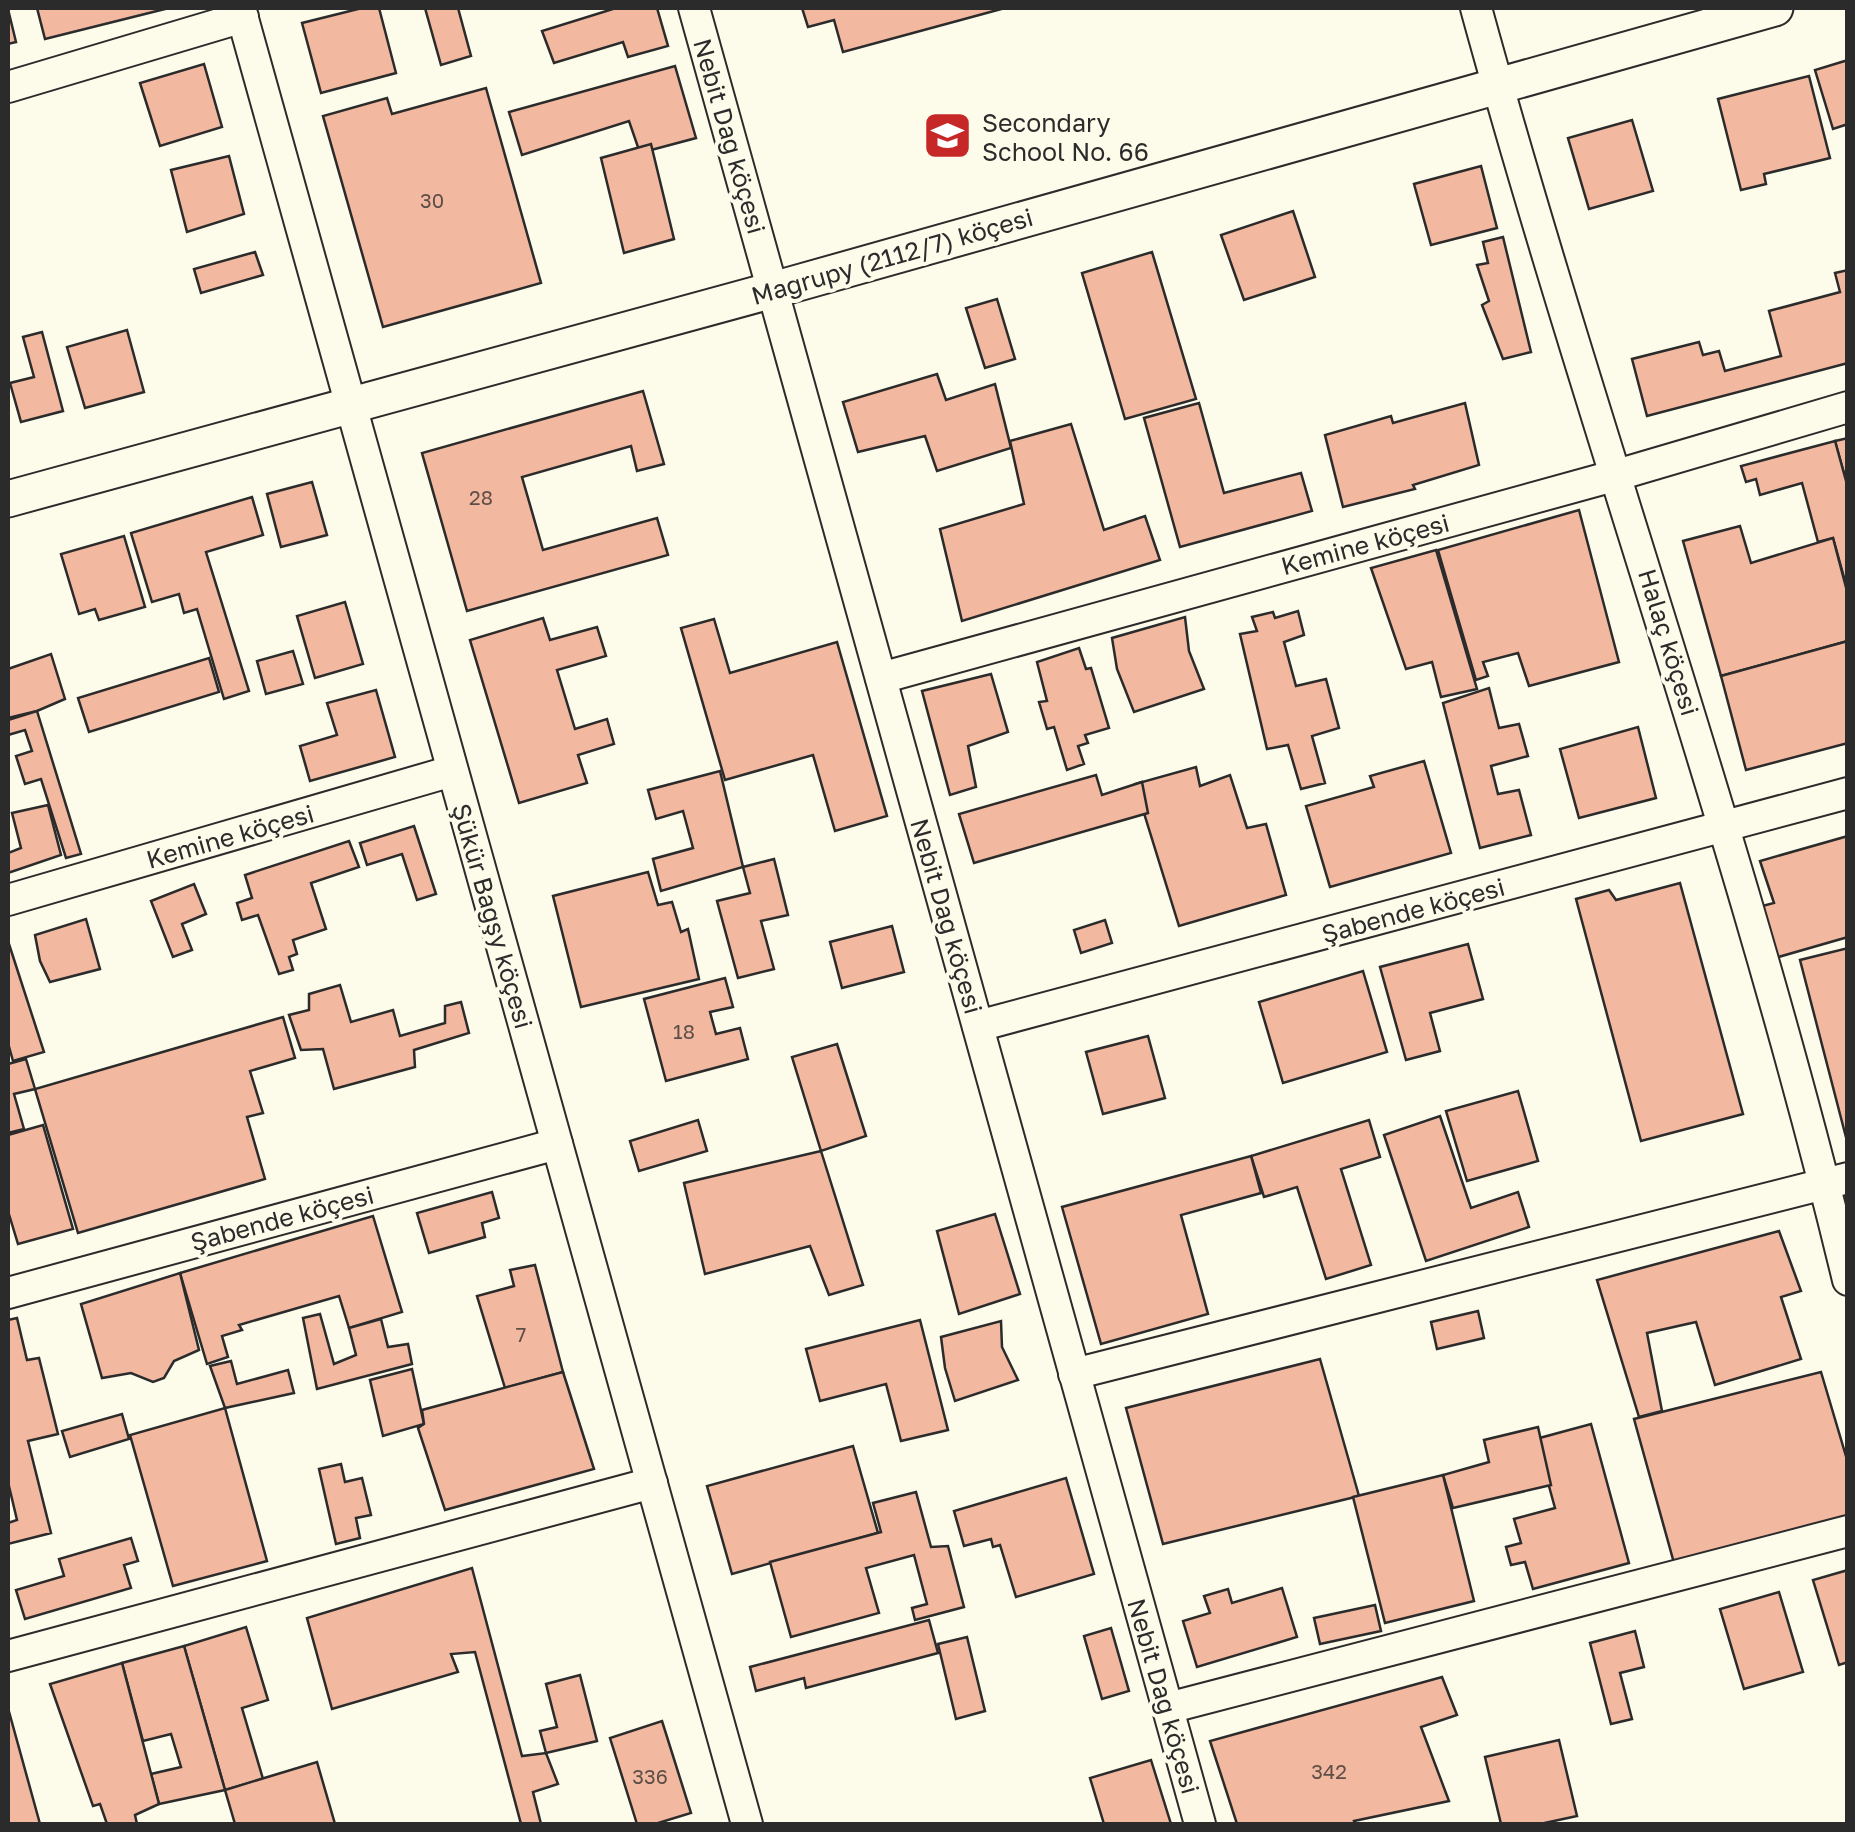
<svg xmlns="http://www.w3.org/2000/svg" width="1855" height="1832" viewBox="0 0 1855 1832" font-family="'Golos Text',sans-serif">
<style>
.building{fill:#f2b8a0;stroke:#2b2b2b;stroke-width:2.5}
.lines{fill:none;stroke-linecap:round;stroke-linejoin:round}
.minor-casing{stroke:#2b2b2b;stroke-width:34}
.tertiary-casing{stroke:#2b2b2b;stroke-width:39}
.minor{stroke:#fdfbea;stroke-width:30}
.tertiary{stroke:#fdfbea;stroke-width:35}
.labels{text-anchor:middle;dominant-baseline:central;stroke-width:8;stroke-linejoin:round;paint-order:stroke}
.number-label{font-size:20px;fill:#5d4e48}
.poi-label{font-size:25px;fill:#2b2b2b;stroke:#fdfbea;text-anchor:start}
.street-label{font-size:25px;fill:#2b2b2b;stroke:#fdfbea}
</style>
<rect width="100%" height="100%" fill="#fdfbea"/>
<g class="building">
<polygon points="37,8 169,8 45,39"/>
<polygon points="362,8 379,8 396,73 321,93 302,23"/>
<polygon points="425,8 458,8 471,56 441,65"/>
<polygon points="616,8 657,8 668,46 628,57 623,42 554,63 542,31"/>
<polygon points="802,8 1005,8 843,52 834,20 808,27"/>
<polygon points="8,9 16,42 8,44"/>
<polygon points="1848,60 1848,124 1833,129 1815,70"/>
<polygon points="204,64 222,127 160,146 140,83"/>
<polygon points="675,66 696,138 640,153 629,121 522,155 509,112"/>
<polygon points="1809,76 1830,158 1764,174 1766,184 1741,190 1718,99"/>
<polygon points="486,88 541,283 383,327 323,116 387,98 392,114"/>
<polygon points="1632,120 1653,191 1589,209 1568,138"/>
<polygon points="651,144 674,239 624,253 601,158"/>
<polygon points="229,156 244,214 187,232 171,170"/>
<polygon points="1481,166 1497,228 1431,245 1414,184"/>
<polygon points="1293,211 1315,277 1244,300 1221,235"/>
<polygon points="1503,237 1531,352 1503,359 1482,305 1489,301 1477,265 1488,263 1483,242"/>
<polygon points="255,252 263,275 201,293 194,269"/>
<polygon points="1152,252 1196,399 1125,419 1082,273"/>
<polygon points="1848,270 1848,363 1647,416 1632,359 1699,342 1703,355 1719,351 1725,371 1781,356 1769,311 1840,292 1835,273"/>
<polygon points="997,299 1015,359 985,368 966,308"/>
<polygon points="127,330 144,392 85,408 67,347"/>
<polygon points="42,332 63,411 21,422 10,383 34,377 23,337"/>
<polygon points="937,374 946,400 995,384 1011,448 937,471 925,436 858,452 843,402"/>
<polygon points="643,391 664,464 637,471 631,446 522,477 543,550 657,518 668,555 467,611 422,453"/>
<polygon points="1199,403 1224,493 1301,473 1312,511 1180,547 1144,418"/>
<polygon points="1465,403 1479,465 1413,485 1415,489 1343,507 1325,435 1391,416 1393,423"/>
<polygon points="1071,424 1104,530 1145,516 1160,560 962,621 940,529 1024,504 1010,441"/>
<polygon points="1848,438 1848,488 1835,441"/>
<polygon points="1835,441 1848,488 1848,592 1833,538 1818,542 1802,483 1760,495 1756,479 1746,482 1741,466"/>
<polygon points="312,482 327,535 281,547 267,494"/>
<polygon points="252,497 263,535 206,552 249,691 224,699 197,609 184,613 179,594 152,602 131,533"/>
<polygon points="1579,510 1619,662 1529,686 1518,653 1483,662 1488,676 1476,680 1438,550"/>
<polygon points="1740,526 1751,563 1833,538 1848,595 1848,641 1721,676 1683,541"/>
<polygon points="124,536 145,607 99,620 95,609 79,614 61,554"/>
<polygon points="1436,550 1477,689 1441,697 1432,662 1406,669 1371,568"/>
<polygon points="345,602 363,664 315,678 297,616"/>
<polygon points="1298,611 1304,635 1284,642 1296,686 1326,679 1339,728 1312,736 1325,783 1301,789 1288,745 1267,749 1240,634 1257,631 1252,617 1273,612 1275,618"/>
<polygon points="1185,617 1189,651 1204,689 1134,712 1117,669 1112,638"/>
<polygon points="543,618 550,640 597,627 606,656 557,670 575,729 607,719 614,744 578,755 587,783 519,803 470,640"/>
<polygon points="714,619 730,673 837,642 887,816 835,831 813,755 725,780 681,628"/>
<polygon points="1848,641 1848,743 1746,770 1721,676"/>
<polygon points="1079,648 1086,669 1091,668 1109,728 1085,735 1088,743 1078,746 1084,764 1067,770 1054,727 1047,729 1039,702 1047,701 1037,662"/>
<polygon points="293,651 303,684 266,694 257,661"/>
<polygon points="51,654 65,699 37,711 8,718 8,669"/>
<polygon points="209,658 219,692 89,732 78,698"/>
<polygon points="991,674 1008,732 968,746 976,787 950,795 922,691"/>
<polygon points="1489,688 1499,728 1519,724 1528,756 1491,766 1498,794 1519,790 1531,835 1480,848 1443,703"/>
<polygon points="376,690 395,757 310,781 300,746 337,735 327,703"/>
<polygon points="37,711 81,854 66,858 41,779 25,784 16,756 32,751 25,730 8,735 8,720"/>
<polygon points="1638,727 1656,798 1579,818 1560,749"/>
<polygon points="1424,761 1451,853 1330,887 1306,806 1374,787 1370,776"/>
<polygon points="1196,767 1200,786 1230,775 1247,828 1266,824 1286,895 1179,926 1135,784"/>
<polygon points="720,771 743,867 661,891 653,859 693,848 683,811 656,819 648,790"/>
<polygon points="1096,775 1102,795 1142,782 1148,813 974,863 959,814"/>
<polygon points="48,805 61,855 8,873 8,853 21,848 12,813"/>
<polygon points="414,826 436,894 417,900 402,854 367,865 360,843"/>
<polygon points="1848,836 1848,937 1768,960 1755,908 1774,903 1760,861"/>
<polygon points="349,841 359,867 311,883 326,929 293,940 297,954 289,957 293,970 279,974 258,915 242,920 237,903 252,898 245,875"/>
<polygon points="774,859 788,915 761,921 774,969 738,978 717,901 750,893 743,867"/>
<polygon points="648,872 658,905 672,902 681,932 688,929 699,979 581,1007 553,896"/>
<polygon points="1680,883 1743,1114 1641,1141 1576,899 1609,890 1616,900"/>
<polygon points="194,884 206,914 182,924 192,950 173,957 151,901"/>
<polygon points="86,919 100,969 50,982 40,961 35,935"/>
<polygon points="1105,920 1112,943 1081,953 1074,930"/>
<polygon points="892,926 904,972 842,988 830,942"/>
<polygon points="8,941 44,1052 13,1061 8,1043"/>
<polygon points="1468,944 1483,999 1430,1013 1440,1051 1406,1060 1380,967"/>
<polygon points="1848,948 1848,1145 1800,960"/>
<polygon points="1363,971 1387,1052 1283,1083 1259,1002"/>
<polygon points="725,978 733,1007 710,1012 716,1034 740,1028 748,1059 666,1081 644,999"/>
<polygon points="340,985 351,1022 393,1010 400,1036 445,1023 445,1006 461,1002 469,1033 414,1050 415,1067 334,1089 323,1049 301,1050 289,1015 309,1010 309,994"/>
<polygon points="283,1017 295,1058 250,1071 263,1113 247,1117 265,1179 78,1233 35,1089"/>
<polygon points="1148,1036 1165,1098 1103,1114 1086,1052"/>
<polygon points="837,1044 866,1136 821,1151 792,1057"/>
<polygon points="26,1059 35,1089 14,1094 24,1129 8,1133 8,1064"/>
<polygon points="1518,1091 1538,1161 1467,1181 1446,1111"/>
<polygon points="1440,1116 1471,1208 1518,1192 1529,1227 1426,1261 1384,1135"/>
<polygon points="698,1120 707,1151 639,1171 630,1141"/>
<polygon points="1369,1120 1380,1157 1341,1169 1371,1265 1326,1279 1297,1187 1264,1197 1251,1156"/>
<polygon points="43,1125 73,1229 18,1244 8,1211 8,1135"/>
<polygon points="821,1151 863,1285 829,1295 810,1246 705,1274 684,1183"/>
<polygon points="1251,1156 1261,1193 1181,1215 1208,1314 1101,1344 1062,1207"/>
<polygon points="492,1192 499,1218 482,1223 485,1237 429,1253 417,1213"/>
<polygon points="995,1214 1020,1294 959,1314 937,1231"/>
<polygon points="373,1216 402,1312 349,1328 339,1296 239,1325 242,1330 222,1336 228,1357 207,1364 180,1273"/>
<polygon points="1779,1231 1801,1291 1781,1297 1801,1359 1715,1385 1696,1322 1647,1333 1662,1411 1639,1417 1597,1280"/>
<polygon points="535,1265 563,1372 505,1388 477,1296 514,1286 510,1270"/>
<polygon points="180,1273 199,1350 174,1361 164,1378 153,1382 131,1373 102,1378 81,1304"/>
<polygon points="1478,1311 1484,1338 1437,1349 1431,1322"/>
<polygon points="320,1314 334,1364 356,1355 349,1328 381,1319 388,1347 408,1344 412,1364 317,1389 303,1318"/>
<polygon points="17,1318 27,1360 39,1358 58,1434 28,1441 51,1533 8,1544 8,1523 17,1520 8,1482 8,1320"/>
<polygon points="920,1320 948,1430 901,1441 886,1384 820,1401 806,1349"/>
<polygon points="1001,1321 1002,1347 1018,1380 955,1401 945,1368 941,1337"/>
<polygon points="1320,1359 1359,1496 1163,1544 1126,1408"/>
<polygon points="231,1361 237,1384 288,1370 294,1393 225,1408 210,1366"/>
<polygon points="412,1369 424,1424 383,1436 370,1380"/>
<polygon points="563,1372 594,1469 445,1510 418,1428 424,1424 422,1410"/>
<polygon points="1821,1372 1848,1463 1848,1516 1674,1563 1634,1419"/>
<polygon points="225,1408 267,1561 173,1586 130,1435"/>
<polygon points="122,1414 129,1439 70,1457 62,1431"/>
<polygon points="1591,1424 1629,1563 1533,1589 1525,1562 1511,1565 1506,1547 1521,1543 1514,1519 1555,1508 1536,1439"/>
<polygon points="1538,1427 1551,1485 1453,1508 1443,1475 1489,1462 1484,1440"/>
<polygon points="853,1446 878,1533 732,1574 707,1486"/>
<polygon points="341,1464 345,1482 362,1478 371,1515 356,1518 360,1538 336,1544 319,1469"/>
<polygon points="1443,1475 1474,1601 1385,1623 1353,1497"/>
<polygon points="1066,1478 1094,1574 1016,1597 1000,1545 993,1547 991,1539 964,1546 954,1511"/>
<polygon points="916,1492 931,1547 948,1546 964,1607 915,1620 912,1608 927,1604 914,1555 866,1568 879,1613 791,1637 770,1562 881,1532 873,1503"/>
<polygon points="131,1538 138,1561 124,1565 131,1588 25,1619 16,1590 64,1576 59,1559"/>
<polygon points="472,1568 522,1756 546,1753 558,1784 533,1792 541,1824 521,1824 475,1652 451,1654 458,1672 332,1709 307,1618"/>
<polygon points="1848,1570 1848,1662 1839,1665 1813,1580"/>
<polygon points="1282,1588 1297,1637 1197,1667 1183,1621 1210,1613 1204,1596 1228,1589 1232,1603"/>
<polygon points="1779,1592 1803,1672 1744,1689 1720,1609"/>
<polygon points="1375,1605 1381,1631 1320,1644 1314,1618"/>
<polygon points="929,1620 938,1653 806,1688 804,1678 756,1691 750,1667"/>
<polygon points="246,1627 268,1700 242,1708 263,1779 225,1790 184,1646"/>
<polygon points="1111,1628 1129,1691 1102,1699 1084,1636"/>
<polygon points="1635,1631 1644,1667 1620,1673 1632,1719 1611,1724 1590,1643"/>
<polygon points="967,1637 985,1711 956,1719 938,1644"/>
<polygon points="184,1646 225,1790 159,1804 151,1774 181,1767 171,1734 143,1741 122,1663"/>
<polygon points="122,1663 159,1804 135,1815 137,1824 107,1824 100,1804 93,1806 50,1684"/>
<polygon points="580,1675 597,1741 546,1753 540,1731 557,1727 546,1684"/>
<polygon points="1442,1677 1457,1715 1421,1727 1449,1801 1354,1821 1355,1824 1237,1824 1210,1741"/>
<polygon points="8,1708 40,1824 8,1824"/>
<polygon points="662,1721 691,1813 655,1824 637,1824 610,1738"/>
<polygon points="1559,1740 1577,1816 1540,1824 1501,1824 1485,1757"/>
<polygon points="1151,1760 1171,1824 1104,1824 1090,1778"/>
<polygon points="317,1762 335,1824 235,1824 225,1790"/>
</g>
<g class="lines">
<defs>
<g id="minor">
<polyline points="240,8 747,1824"/>
<polyline points="694,8 1200,1824"/>
<path d="M1476,8C1593,434 1745,850 1848,1280"/>
<polyline points="8,87 243,17"/>
<polyline points="881,678 1617,475 1848,407"/>
<polyline points="8,900 452,771"/>
<polyline points="978,1026 1848,793"/>
<polyline points="8,1293 557,1144"/>
<polyline points="1074,1374 1848,1178"/>
<polyline points="8,1656 652,1483"/>
<polyline points="1168,1708 1848,1531"/>
</g>
<polyline id="tertiary" points="8,499 773,290 1775,8"/>
</defs>
<use href="#minor" class="minor-casing"/>
<use href="#tertiary" class="tertiary-casing"/>
<use href="#minor" class="minor"/>
<use href="#tertiary" class="tertiary"/>
</g>
<defs>
<symbol id="school-square" viewBox="-11 -11 22 22"><rect x="-9" y="-9" width="18" height="18" rx="4" fill="#c62828" stroke="#fdfbea"/><path d="M0-5L7-2L0 1L-7-2ZM-4 1L0 2.5L4 1V4Q0 6-4 4Z" fill="#fff"/></symbol>
</defs>
<g fill-rule="evenodd">
<use href="#school-square" x="920" y="108" width="55" height="55"/>
</g>
<g class="labels">
<g class="number-label">
<text x="432" y="200">30</text>
<text x="481" y="497">28</text>
<text x="684" y="1031">18</text>
<text x="521" y="1334">7</text>
<text x="1329" y="1771">342</text>
<text x="650" y="1776">336</text>
</g>
<g class="poi-label">
<text x="982" y="122">Secondary<tspan x="982" dy="29">School No. 66</tspan></text>
</g>
<g class="street-label">
<text transform="translate(730 136) rotate(74)">Nebit Dag köçesi</text>
<text transform="translate(892 256) rotate(-16)">Magrupy (2112/7) köçesi</text>
<text transform="translate(1365 544) rotate(-15)">Kemine köçesi</text>
<text transform="translate(1669 642) rotate(73)">Halaç köçesi</text>
<text transform="translate(230 836) rotate(-16)">Kemine köçesi</text>
<text transform="translate(1413 910) rotate(-15)">Şabende köçesi</text>
<text transform="translate(493 916) rotate(74)">Şükür Bagşy köçesi</text>
<text transform="translate(947 916) rotate(74)">Nebit Dag köçesi</text>
<text transform="translate(282 1218) rotate(-15)">Şabende köçesi</text>
<text transform="translate(1164 1696) rotate(74)">Nebit Dag köçesi</text>
</g>
</g>
<rect width="1855" height="1832" fill="none" stroke="#2b2b2b" stroke-width="20"/>
</svg>
